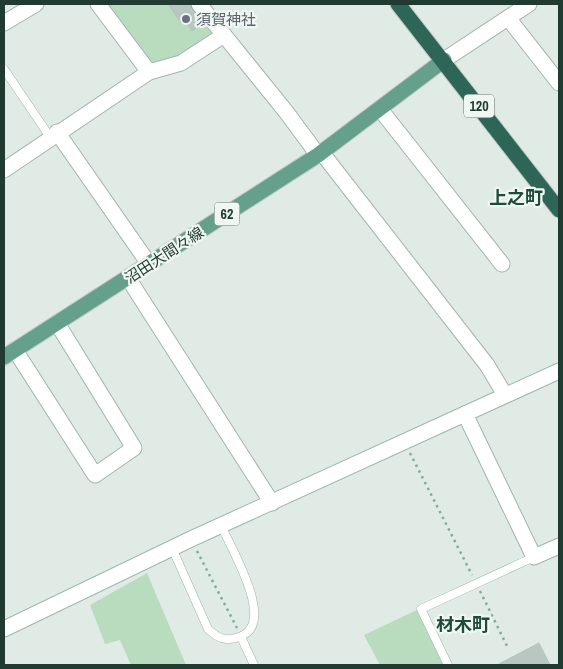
<svg xmlns="http://www.w3.org/2000/svg" width="563" height="669" viewBox="0 0 563 669" font-family="'Archivo Narrow','Noto Sans JP',sans-serif">
<style>
.green{fill:#b9dcbf}
.building{fill:#b8c8c1;stroke:#b3c4bb}
.lines{fill:none;stroke-linecap:round;stroke-linejoin:round}
.lane-casing{stroke:#a3b3ac;stroke-width:9}
.street-casing{stroke:#a3b3ac;stroke-width:17}
.secondary-casing{stroke:#9fb6ac;stroke-width:17}
.primary-casing{stroke:#c1c8c6;stroke-width:17}
.highway-casing{stroke:#c1c8c6;stroke-width:17}
.path{stroke:#81ae9c;stroke-width:2.5;stroke-dasharray:2.5 4;stroke-linecap:butt}
.lane{stroke:#fff;stroke-width:8}
.street{stroke:#fff;stroke-width:15}
.secondary{stroke:#fff;stroke-width:15}
.primary{stroke:#65a08c;stroke-width:15}
.highway{stroke:#2d6656;stroke-width:15}
.worship-dot{fill:#6b7280;stroke:#f0f7f3;stroke-width:2}
.labels{text-anchor:middle;dominant-baseline:central;stroke-width:4.5;stroke-linejoin:round;paint-order:stroke}
.shield{fill:#f0f7f3;stroke:#5f736c;stroke-width:1}
.shield-label{font-size:14px;font-weight:bold;fill:#213b32}
.worship-label{font-size:15px;fill:#5b616d;stroke:#f0f7f3;text-anchor:start}
.street-label{font-size:15px;fill:#213b32;stroke:#f0f7f3}
.quarter-label{font-size:18px;font-weight:bold;fill:#1d4c3d;stroke:#f0f7f3}
</style>
<rect width="100%" height="100%" fill="#e0ebe5"/>
<g class="green">
<polygon points="104,4 195,4 214,29 214,37 177,59 151,64"/>
<polygon points="147,573 186,665 131,665 120,640 105,644 90,605"/>
<polygon points="419,609 446,665 380,665 364,635"/>
</g>
<g class="building">
<polygon points="171,4 191,4 198,13 193,17 199,26 192,31 185,21 181,23 169,5"/>
<polygon points="539,643 550,665 497,665"/>
</g>
<g class="lines">
<defs>
<g id="lane">
<polyline points="4,69 50,137"/>
<path d="M172,548L208,629C218,638 225,642 239,637C278,625 231,549 221,525"/>
<polyline points="241,637 254,665"/>
<polyline points="448,665 421,609 534,557"/>
</g>
<g id="street">
<polyline points="98,4 149,72"/>
<polyline points="508,18 559,83"/>
<polyline points="4,23 36,4"/>
<polyline points="224,35 287,113 318,155"/>
<polyline points="444,60 529,4"/>
<polyline points="380,109 502,264"/>
<polyline points="57,132 149,264"/>
<polyline points="322,153 487,365 505,395"/>
<polyline points="4,170 149,72 181,63 224,35 199,4"/>
<polyline points="128,278 272,503"/>
<polyline points="15,350 95,475 134,448 57,323"/>
<polyline points="465,414 534,557 559,546"/>
</g>
<polyline id="secondary" points="4,629 191,539 559,371"/>
<polyline id="primary" points="4,357 318,155 444,60"/>
<polyline id="highway" points="398,4 559,210"/>
</defs>
<use href="#lane" class="lane-casing"/>
<use href="#street" class="street-casing"/>
<use href="#secondary" class="secondary-casing"/>
<use href="#primary" class="primary-casing"/>
<use href="#highway" class="highway-casing"/>
<g class="path">
<polyline points="410,453 472,575"/>
<polyline points="197,551 237,628"/>
<polyline points="480,591 507,646"/>
</g>
<use href="#lane" class="lane"/>
<use href="#street" class="street"/>
<use href="#secondary" class="secondary"/>
<use href="#primary" class="primary"/>
<use href="#highway" class="highway"/>
</g>
<circle class="worship-dot" cx="186" cy="19" r="5"/>
<g class="labels">
<g class="shield">
<rect x="464" y="94.5" width="30" height="23" rx="4"/>
<rect x="214.5" y="202.5" width="25" height="23" rx="4"/>
</g>
<g class="shield-label">
<text x="479" y="106">120</text>
<text x="227" y="214">62</text>
</g>
<g class="worship-label">
<text x="196" y="19">須賀神社</text>
</g>
<g class="street-label">
<text transform="translate(164 255) rotate(-33)">沼田大間々線</text>
</g>
<g class="quarter-label">
<text x="516" y="197">上之町</text>
<text x="463" y="624">材木町</text>
</g>
</g>
<rect width="563" height="669" fill="none" stroke="#213b32" stroke-width="10"/>
</svg>
